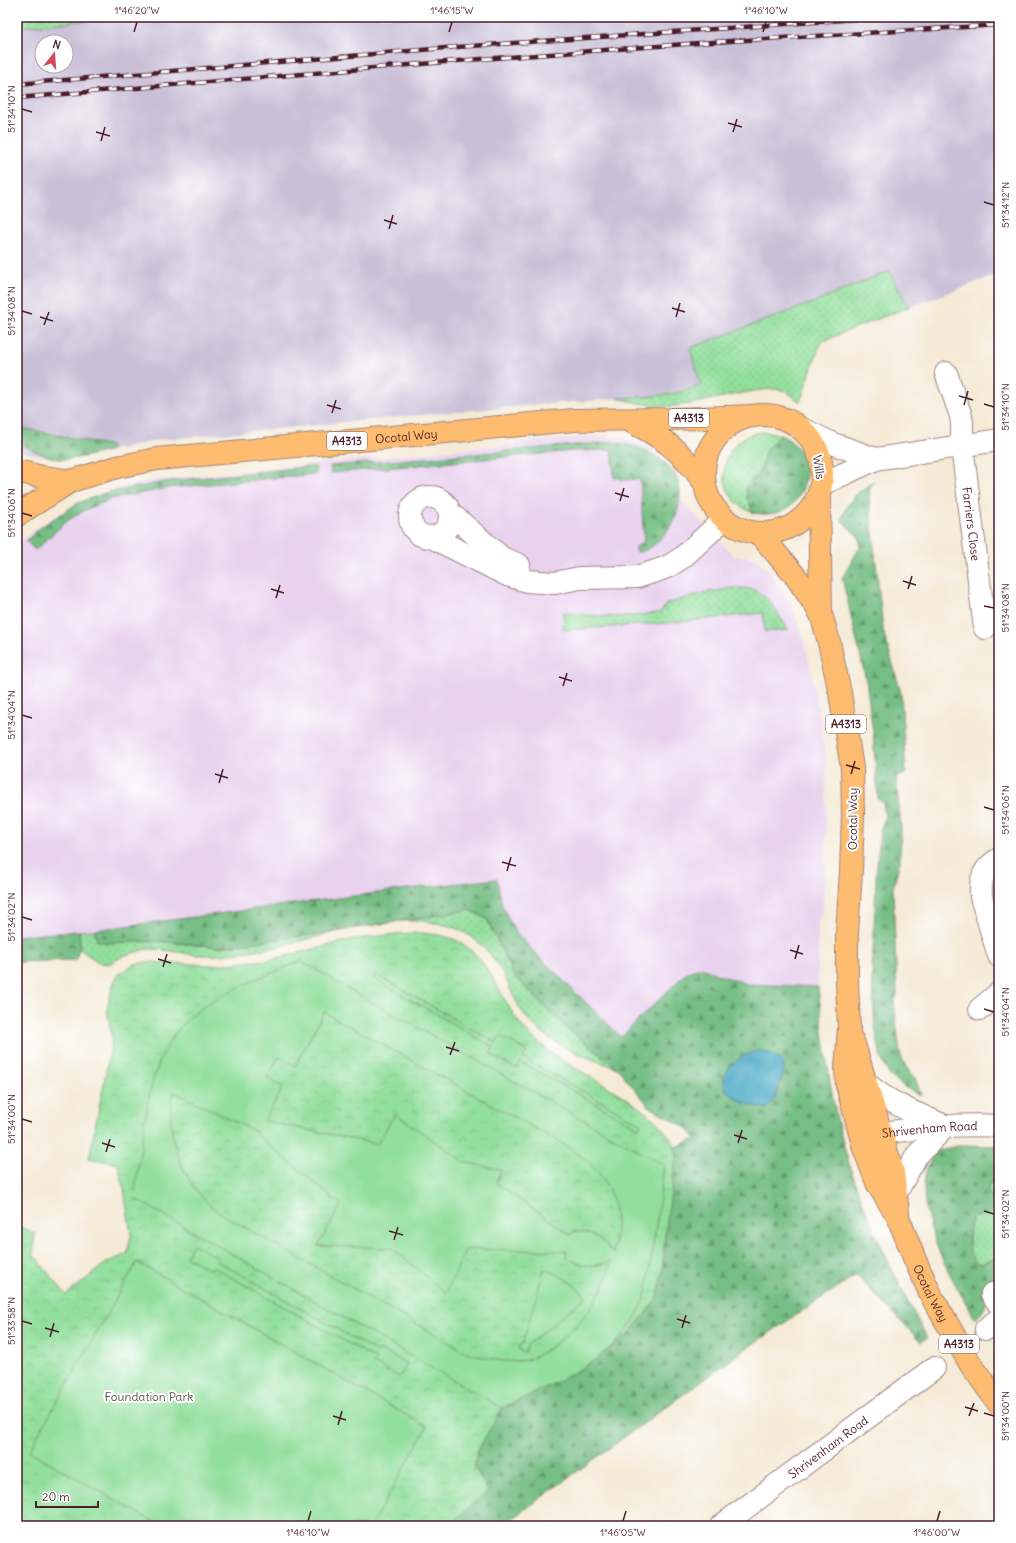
<svg xmlns="http://www.w3.org/2000/svg" width="1016" height="1543" viewBox="0 0 1016 1543" font-family="Delius,sans-serif">
<style>
.built{fill:#e8d2ee}
.industrial{fill:#c9bfd7;fill-rule:evenodd}
.grass{fill:url(#grass-dots);stroke:#6e7f64}
.forest{fill:url(#forest-firs);stroke:#606e58}
.park{fill:url(#park-crowns);stroke:#6e7f64}
.garden{fill:#92df9c;stroke:#6e7f64;fill-rule:evenodd}
.water{fill:#46a7c5;stroke:#486378}
.lines{fill:none;stroke-linecap:round;stroke-linejoin:round}
.minor-casing{stroke:#9f8480;stroke-width:24}
.major-casing{stroke:#9f8480;stroke-width:24}
.minor{stroke:#fff;stroke-width:22}
.major{stroke:#febc70;stroke-width:22}
.rail-casing{stroke:#4a1f2b;stroke-width:4.5}
.rail{stroke:#fff;stroke-width:3;stroke-dasharray:9;stroke-linecap:butt}
.ticks{fill:none;stroke:#4a1f2b;stroke-width:1.5}
.labels{text-anchor:middle;dominant-baseline:central;stroke-width:4;stroke-linejoin:round;paint-order:stroke}
.shield{fill:#fff;stroke:#80626b;stroke-width:1}
.shield-label{font-size:11px;font-weight:bold;fill:#4a1f2b}
.street-label{font-size:12px;fill:#4a1f2b;stroke:#fff}
.park-label{font-size:12px;fill:#60594d;stroke:#fff}
.neatline{fill:none;stroke:#4a1f2b;stroke-width:1.5}
.ticks-label{font-size:10px;text-anchor:middle;fill:#4a1f2b}
</style>
<defs>
<pattern id="grass-dots" width="8" height="8" patternUnits="userSpaceOnUse"><rect width="8" height="8" fill="#92df9c"/><path d="M2 2h.1M6 6h.1" fill="none" stroke="#7fbf87" stroke-width="1.8" stroke-linecap="round"/></pattern>
<pattern id="forest-firs" width="22" height="20" patternUnits="userSpaceOnUse"><rect width="22" height="20" fill="#75be84"/><path d="M5 1l3.5 6h-7zM16 11l3.5 6h-7z" fill="#629a6c"/></pattern>
<pattern id="park-crowns" width="20" height="18" patternUnits="userSpaceOnUse"><rect width="20" height="18" fill="#92df9c"/><path d="M2 6a3 3 0 1 1 6 0M12 15a3 3 0 1 1 6 0" fill="none" stroke="#7fbf87"/></pattern>
</defs>
<rect width="100%" height="100%" fill="#fff"/>
<filter id="ink" filterUnits="userSpaceOnUse"><feTurbulence type="fractalNoise" baseFrequency=".025" numOctaves="2"/><feDisplacementMap in="SourceGraphic" scale="8" xChannelSelector="R" yChannelSelector="G"/><feConvolveMatrix kernelMatrix="1 2 1 2 8 2 1 2 1" color-interpolation-filters="sRGB"/></filter>
<filter id="wash" filterUnits="userSpaceOnUse"><feTurbulence type="fractalNoise" baseFrequency=".012" numOctaves="4" result="noise"/><feDisplacementMap in="SourceGraphic" scale="16" xChannelSelector="R" yChannelSelector="G"/><feGaussianBlur stdDeviation="0.9" result="paint"/><feColorMatrix in="noise" values="0 0 0 0 0 0 0 0 0 0 0 0 0 0 0 0 0 1.4 0 .05"/><feComposite in="paint" operator="in"/></filter>
<g filter="url(#wash)">
<rect width="100%" height="100%" fill="#f4ead6"/>
<polygon class="built" points="593,436 624,438 654,450 676,472 680,499 734,556 746,556 757,560 766,568 779,584 791,605 800,627 807,653 820,717 826,761 826,854 823,912 818,921 818,987 747,984 722,976 701,968 621,1037 532,950 514,930 502,905 497,879 407,889 95,930 17,936 17,546 37,528 78,503 108,490 147,481"/>
<path class="industrial" d="M131,17H999V274L909,307L889,272L815,302L690,348L701,385L694,388L653,396L496,408L157,440L80,458L59,459L21,452L17,450V27ZM42,42H66V66H42Z"/>
<g class="grass">
<polygon points="17,17 131,17 17,27"/>
<path d="M889,271L909,307L857,327L821,342L800,402C795,399 790,393 785,391C767,383 698,405 674,406C654,408 636,402 617,398C642,397 678,396 701,385L690,348L815,302Z"/>
<circle cx="765" cy="473" r="41"/>
<path d="M733,588C739,588 745,588 750,589C767,592 780,617 788,630L765,632L763,613L668,623L564,630L563,612C596,617 628,619 661,612L666,604L703,593Z"/>
<path d="M469,909L487,919L513,974L562,1024L617,1068C585,1057 549,1045 527,1018C515,1004 510,985 501,970C476,928 445,920 400,921Z"/>
<polygon points="348,929 276,947 222,955 197,955 158,949 146,949 123,956 109,964 100,963 79,949 80,943 79,931 95,930 97,940 107,943 157,941 219,947"/>
<path d="M999,1179V1257L981,1264C964,1260 968,1230 973,1218L989,1214L993,1200L987,1190C989,1184 992,1180 999,1179Z"/>
</g>
<g class="forest">
<path d="M17,427L108,445L111,446V450C94,454 75,461 58,459C44,456 30,449 17,443Z"/>
<path d="M780,435C788,439 796,444 801,453C812,473 803,503 780,512C771,515 762,514 753,513L747,497L746,485L756,477L762,467L766,449Z"/>
<path d="M611,442C634,443 662,455 675,475C687,495 676,522 662,537C654,545 648,552 636,552V547L644,541L640,479L621,480L620,478H614L612,450L573,451L331,473L330,466Z"/>
<polygon points="315,466 316,474 168,488 111,499 87,509 68,520 35,550 26,541 41,527 78,503 105,493 170,481"/>
<path d="M874,481L870,487L869,497L883,630L901,693L906,773L896,778L901,827L900,861L893,888L897,993L894,1004L900,1054L906,1067L915,1078L921,1095L906,1088L889,1075L881,1058L875,1027L872,977L876,876L880,830L885,818L883,803L878,799L873,733L866,680L842,578L860,547L859,537L841,520C848,500 856,493 874,481Z"/>
<path d="M497,879L502,905L514,930L532,950L621,1037L687,972L701,968L722,976L747,984L818,987C823,1029 827,1072 836,1114C852,1193 890,1267 927,1338L921,1342L856,1275L747,1348L502,1526H447L488,1491C484,1482 478,1475 474,1466L477,1452L502,1408L581,1369L599,1356L628,1335L658,1297L663,1265L665,1234L676,1157L675,1147L696,1139L687,1128L650,1107L617,1068L562,1024L513,974L487,919L469,910L326,933L219,947L157,941L107,943L97,941L95,930L407,889Z"/>
<polygon points="79,931 80,943 76,960 17,962 17,936"/>
<path d="M962,1145L999,1146V1179C992,1180 989,1184 987,1190L993,1200L994,1208L989,1214L973,1218C968,1230 964,1261 981,1264L999,1257V1288L986,1300C986,1309 982,1313 975,1319C964,1299 949,1275 940,1254C930,1229 916,1187 930,1161C931,1158 934,1154 936,1151Z"/>
</g>
<path class="park" d="M421,933C431,934 443,935 453,939C495,956 501,1013 536,1040C545,1048 555,1056 565,1062C598,1082 657,1110 675,1146C676,1149 676,1154 676,1157L665,1234L663,1265L658,1297L628,1335L599,1356L581,1369L502,1408L477,1452L474,1466L488,1491L447,1526H17V1226L35,1233L33,1254L66,1295L106,1263L127,1254L131,1235L124,1189L118,1164L89,1158L110,1052L112,1039L107,1009L111,992L114,982L119,974L134,964L147,962L213,965L269,960L354,939L395,934Z"/>
<g class="garden">
<path d="M301,961L350,990L664,1165C660,1197 656,1228 651,1259C649,1273 648,1290 643,1303C620,1360 552,1383 502,1408L134,1198C137,1176 140,1154 143,1132C150,1088 157,1043 195,1013C226,989 266,976 301,961ZM324,1012L563,1144C609,1171 623,1202 613,1254C610,1251 607,1245 603,1242C595,1234 583,1232 573,1231L571,1235L496,1183L501,1170L465,1162L395,1114L377,1144L264,1121L283,1087L267,1078L279,1057L295,1066ZM174,1092L257,1132L256,1134L341,1205L318,1246L392,1248L446,1293L466,1249L567,1251L566,1257C584,1267 591,1268 611,1261C604,1296 580,1327 551,1347C543,1352 535,1358 526,1360C507,1364 484,1358 466,1352L223,1215C194,1195 178,1167 172,1132C170,1119 170,1104 174,1092Z"/>
<polygon points="375,974 496,1043 500,1036 527,1051 523,1058 641,1124 639,1128 521,1062 516,1069 490,1054 494,1047 373,978"/>
<polygon points="193,1244 218,1258 217,1261 379,1353 381,1350 407,1364 399,1377 374,1363 376,1359 213,1267 211,1270 186,1257"/>
<polygon points="137,1262 427,1427 371,1526 161,1526 29,1451"/>
<path d="M544,1269C562,1275 573,1283 586,1297L527,1345L526,1351L521,1352L518,1347L523,1343Z"/>
</g>
<path class="water" d="M758,1050L775,1055L783,1063L784,1071L775,1098L767,1109L744,1103L726,1091C726,1087 724,1082 724,1078C727,1063 746,1055 758,1050Z"/>
</g>
<g filter="url(#ink)">
<g class="lines">
<defs>
<g id="minor">
<path id="s1" d="M946,373L961,416L962,424V446L985,628"/>
<polyline points="798,427 831,443 876,459"/>
<polyline points="822,484 876,459 999,440"/>
<circle cx="430" cy="517" r="20"/>
<polyline points="450,513 502,558 519,565"/>
<polyline points="431,537 507,575 527,581 555,583 579,578 637,577 659,570 669,566 683,557 724,519"/>
<path d="M999,859C983,868 980,879 981,897L999,956"/>
<polyline points="980,1009 999,993"/>
<path d="M865,1082C888,1103 917,1114 945,1126"/>
<path id="s2" d="M863,1135C908,1130 953,1123 999,1126"/>
<polyline points="896,1193 917,1155 946,1126"/>
<polyline points="992,1294 999,1304"/>
<polyline points="986,1329 999,1319"/>
<path id="s3" d="M721,1526L934,1368"/>
</g>
<g id="major">
<circle cx="763" cy="474" r="59"/>
<path d="M628,420C664,438 680,450 704,482"/>
<polyline points="17,471 42,477 71,481"/>
<path id="s4" d="M819,493L821,614L829,642L840,693L852,768L853,814L851,871L847,934V981L849,1028L846,1068L847,1085L864,1148L878,1185L898,1217L915,1260L932,1297L971,1365L999,1404"/>
<path id="s5" d="M17,515L71,481L117,467L157,459L574,420L673,419L753,416"/>
<polyline points="759,533 797,578 821,614"/>
<polyline points="853,1041 893,1172 898,1212"/>
</g>
</defs>
<use href="#minor" class="minor-casing"/>
<use href="#major" class="major-casing"/>
<use href="#minor" class="minor"/>
<use href="#major" class="major"/>
<defs>
<g id="rail">
<polyline points="17,84 457,47 885,17"/>
<polyline points="17,98 469,60 713,42 999,25"/>
</g>
</defs>
<use href="#rail" class="rail-casing"/>
<use href="#rail" class="rail"/>
</g>
</g>
<path class="ticks" d="M134,32L137,22M449,32L452,22M763,32L766,22M22,109L32,112M728,123L742,127M96,132L110,136M733,132L737,119M101,141L105,127M984,202L994,205M384,220L397,224M389,229L393,215M672,308L685,312M22,311L32,314M40,317L53,321M676,317L680,303M44,325L49,312M959,396L973,400M984,404L994,407M327,405L341,409M964,405L968,391M332,413L336,400M615,493L629,497M620,501L624,488M22,513L32,516M903,581L916,585M271,589L284,593M908,589L912,576M276,598L280,585M984,606L994,608M559,677L572,681M563,686L567,673M22,715L32,718M846,765L860,769M215,774L228,778M851,774L855,761M219,783L223,769M984,807L994,810M502,862L516,866M507,871L511,857M22,917L32,920M790,950L803,954M158,959L171,963M795,959L799,945M163,967L167,954M984,1009L994,1012M446,1047L459,1051M450,1055L455,1042M22,1119L32,1122M734,1135L747,1139M102,1143L115,1147M738,1143L742,1130M106,1152L110,1139M984,1211L994,1214M389,1231L403,1235M394,1240L398,1227M677,1319L690,1323M22,1321L32,1324M45,1328L59,1332M682,1328L686,1315M50,1337L54,1323M965,1407L978,1411M984,1413L994,1416M333,1416L346,1420M969,1416L974,1403M338,1425L342,1411M308,1521L311,1511M623,1521L626,1511M937,1521L940,1511"/>
<g class="labels">
<g class="shield">
<rect x="669" y="409" width="40" height="18" rx="3"/>
<rect x="327" y="432" width="40" height="18" rx="3"/>
<rect x="826" y="715" width="40" height="18" rx="3"/>
<rect x="939" y="1335" width="40" height="18" rx="3"/>
</g>
<g class="shield-label">
<text x="689" y="418">A4313</text>
<text x="347" y="441">A4313</text>
<text x="846" y="724">A4313</text>
<text x="959" y="1344">A4313</text>
</g>
<g class="street-label">
<text stroke="none"><textPath href="#s5" startOffset="403">Ocotal Way</textPath></text>
<text transform="translate(819 467) rotate(81)">Wills</text>
<text stroke="none"><textPath href="#s1" startOffset="154">Farriers Close</textPath></text>
<text transform="translate(852 819) rotate(-90)">Ocotal Way</text>
<text stroke="none"><textPath href="#s2" startOffset="67">Shrivenham Road</textPath></text>
<text stroke="none"><textPath href="#s4" startOffset="821">Ocotal Way</textPath></text>
<text stroke="none"><textPath href="#s3" startOffset="133">Shrivenham Road</textPath></text>
</g>
<g class="park-label">
<text x="149" y="1396">Foundation Park</text>
</g>
</g>
<rect width="1016" height="1543" fill="none" stroke="#fff" stroke-width="44"/>
<g transform="translate(54 54) rotate(17)"><circle r="19" fill="#ffffff" stroke="#b7a5aa"/>
<path d="M0-3L7 15L0 10L-7 15Z" fill="#d1495b"/>
<text y="-6" font-size="11" font-weight="bold" text-anchor="middle" fill="#4a1f2b">N</text>
</g>
<path d="M36 1501v6h62v-6" fill="none" stroke="#4a1f2b" stroke-width="2"/>
<text x="42" y="1501" font-size="12" fill="#4a1f2b" stroke="#ffffff" stroke-width="3" paint-order="stroke">20 m</text>
<rect x="22" y="22" width="972" height="1499" class="neatline"/>
<g class="ticks-label">
<text x="137" y="14">1°46'20"W</text>
<text x="452" y="14">1°46'15"W</text>
<text x="766" y="14">1°46'10"W</text>
<text transform="translate(11 109) rotate(-90)" y="4">51°34'10"N</text>
<text transform="translate(1005 205) rotate(-90)" y="4">51°34'12"N</text>
<text transform="translate(11 311) rotate(-90)" y="4">51°34'08"N</text>
<text transform="translate(1005 407) rotate(-90)" y="4">51°34'10"N</text>
<text transform="translate(11 513) rotate(-90)" y="4">51°34'06"N</text>
<text transform="translate(1005 608) rotate(-90)" y="4">51°34'08"N</text>
<text transform="translate(11 715) rotate(-90)" y="4">51°34'04"N</text>
<text transform="translate(1005 810) rotate(-90)" y="4">51°34'06"N</text>
<text transform="translate(11 917) rotate(-90)" y="4">51°34'02"N</text>
<text transform="translate(1005 1012) rotate(-90)" y="4">51°34'04"N</text>
<text transform="translate(11 1119) rotate(-90)" y="4">51°34'00"N</text>
<text transform="translate(1005 1214) rotate(-90)" y="4">51°34'02"N</text>
<text transform="translate(11 1321) rotate(-90)" y="4">51°33'58"N</text>
<text transform="translate(1005 1416) rotate(-90)" y="4">51°34'00"N</text>
<text x="308" y="1536">1°46'10"W</text>
<text x="623" y="1536">1°46'05"W</text>
<text x="937" y="1536">1°46'00"W</text>
</g>
</svg>
